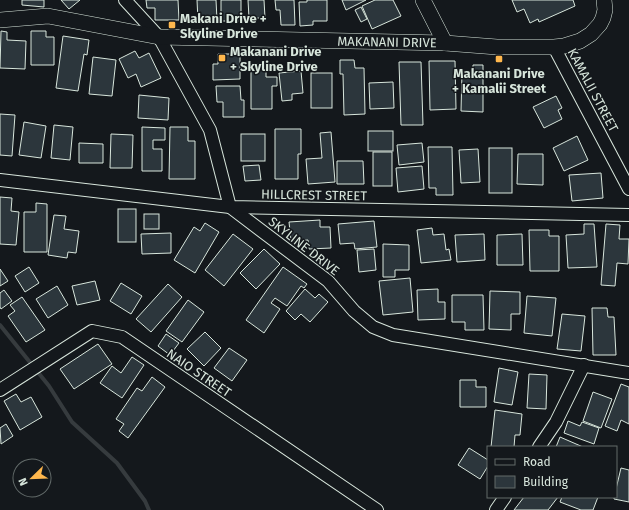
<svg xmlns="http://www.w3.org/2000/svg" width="629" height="510" viewBox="0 0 629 510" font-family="'Fira Sans',sans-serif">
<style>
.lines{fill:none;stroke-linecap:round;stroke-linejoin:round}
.stream{stroke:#363b3e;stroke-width:4}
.building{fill:#2c363c;stroke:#d8e6dc}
.minor-casing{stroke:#d8e6dc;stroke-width:14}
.tertiary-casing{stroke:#d8e6dc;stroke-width:16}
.minor{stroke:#14181c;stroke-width:12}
.tertiary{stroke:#14181c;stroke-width:15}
.poi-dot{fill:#ffb74d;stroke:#14181c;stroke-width:1.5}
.labels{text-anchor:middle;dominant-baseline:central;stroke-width:3;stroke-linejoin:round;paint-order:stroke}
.poi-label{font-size:13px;font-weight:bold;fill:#d8e6dc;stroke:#14181c;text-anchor:start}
.street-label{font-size:13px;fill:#d8e6dc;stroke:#14181c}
</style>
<rect width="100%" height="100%" fill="#14181c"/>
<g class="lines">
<polyline class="stream" points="0,325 49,386 72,422 117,463 145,501 149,510"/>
</g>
<g class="building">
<polygon points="22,0 44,0 44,7 22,5"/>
<polygon points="61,0 80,0 69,9"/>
<polygon points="146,0 178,0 179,20 155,20 155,8 147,8"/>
<polygon points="197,0 216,0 217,20 198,21"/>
<rect x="221" y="0" width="20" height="21"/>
<polygon points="248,0 264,0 265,18 249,18"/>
<polygon points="275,0 294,0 295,25 281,25 280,10 276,10"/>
<polygon points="307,0 327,0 327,21 313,21 313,25 300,26 299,2 307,2"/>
<polygon points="342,0 366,0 346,10"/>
<polygon points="375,0 393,0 401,16 372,29 362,6"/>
<polygon points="512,0 573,0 575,6 539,22 538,19 530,23 524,9 517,12"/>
<polygon points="361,7 367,19 361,22 355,10"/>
<polygon points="1,31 7,32 7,40 26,41 25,69 0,68"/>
<polygon points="31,31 46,31 46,37 54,37 54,65 31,65"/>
<polygon points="63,36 89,40 87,55 84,54 78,91 56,88"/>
<polygon points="135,51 139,58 149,53 161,78 141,87 136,74 128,78 119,59"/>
<polygon points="218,54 240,54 240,79 213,80 213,64 218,64"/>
<polygon points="93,57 116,60 112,96 89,94"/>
<polygon points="340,60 354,60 355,68 364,68 365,114 344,115 343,74 340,74"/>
<polygon points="429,61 455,61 456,109 430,110"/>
<polygon points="399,62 421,62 423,125 401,125"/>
<polygon points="251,64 266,64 266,77 277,77 277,86 272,86 272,109 251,109"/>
<polygon points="473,65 483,65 483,112 461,111 462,72 473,72"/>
<polygon points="301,71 303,93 292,94 292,100 282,101 279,73"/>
<rect x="311" y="73" width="21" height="35"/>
<polygon points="393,82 394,108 370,109 369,83"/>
<polygon points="216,86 240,86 241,100 244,100 244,117 223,117 223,102 217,102"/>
<polygon points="139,95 169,98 168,120 138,118"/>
<polygon points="556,96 562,108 558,110 562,119 544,128 533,107"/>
<polygon points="0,114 15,115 12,156 0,155"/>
<polygon points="24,122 46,126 41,158 19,155"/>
<polygon points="54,125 73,127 70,160 51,158"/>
<polygon points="142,127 165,128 165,140 153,140 153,149 162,149 162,171 142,171"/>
<polygon points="170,127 188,127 188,141 195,141 195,179 169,179"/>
<polygon points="275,129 301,129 301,154 298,154 298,179 275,179"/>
<rect x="368" y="131" width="25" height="20"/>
<polygon points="331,132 335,182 308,184 306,159 322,158 320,133"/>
<polygon points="111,134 133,135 132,168 110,168"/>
<rect x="241" y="134" width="24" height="27"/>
<polygon points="577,136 588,160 564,171 553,148"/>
<polygon points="79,143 103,144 103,163 79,163"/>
<polygon points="422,143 424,162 399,165 397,145"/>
<polygon points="428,147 452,147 453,195 436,195 436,188 429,188"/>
<rect x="489" y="148" width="23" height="45"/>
<polygon points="478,149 480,182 461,183 459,150"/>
<rect x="373" y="152" width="19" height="34"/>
<polygon points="518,154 543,154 543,185 517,184"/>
<polygon points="337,161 363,161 364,184 337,184"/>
<polygon points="259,165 261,180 245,181 243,166"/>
<polygon points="422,166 424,189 398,192 396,168"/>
<polygon points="601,173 603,198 572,201 569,175"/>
<polygon points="0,197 12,198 11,211 19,212 16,245 0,244"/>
<polygon points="36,203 47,204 47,252 24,252 24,212 36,212"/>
<rect x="118" y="209" width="18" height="33"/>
<rect x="144" y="214" width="15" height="15"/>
<polygon points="54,215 66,216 64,229 79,231 76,253 68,252 67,258 48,255"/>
<polygon points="320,220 320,227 330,227 331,248 309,249 308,240 291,241 289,222"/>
<polygon points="374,221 377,247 355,249 354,243 340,244 338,224"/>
<polygon points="205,223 219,232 195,273 174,260 194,227 200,231"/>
<polygon points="584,224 594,224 597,267 568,268 566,235 584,234"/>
<polygon points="606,224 620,225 619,239 629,239 628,264 617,263 615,286 601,285"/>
<polygon points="432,228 433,235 444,234 446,250 449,249 451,260 421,263 417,230"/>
<polygon points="529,230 549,230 549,236 559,236 559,271 530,271"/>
<polygon points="171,233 171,253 142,254 141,234"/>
<polygon points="233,234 253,249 224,286 205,270"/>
<polygon points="484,234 485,260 457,262 455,235"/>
<polygon points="522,234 523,265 497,265 497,235"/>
<polygon points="383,244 409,245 409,270 395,270 395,277 383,277"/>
<polygon points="264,249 280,264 256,289 240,273"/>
<polygon points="374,249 376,270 359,272 357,250"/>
<polygon points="29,267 39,283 25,292 15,276"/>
<polygon points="283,267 307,284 304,288 301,286 287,306 275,298 271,303 280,309 264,333 246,320"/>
<polygon points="0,269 8,281 0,286"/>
<polygon points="410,278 413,312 383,315 379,281"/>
<polygon points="95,281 100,300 77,305 72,286"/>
<polygon points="121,283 142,296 131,314 110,301"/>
<polygon points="168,284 182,297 151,332 136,319"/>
<polygon points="57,286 68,305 48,318 36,299"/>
<polygon points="305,289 315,298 319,294 328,302 310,322 301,314 295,320 286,311"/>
<polygon points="438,289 438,302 445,302 445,319 418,320 417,290"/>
<polygon points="4,290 12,301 1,309 0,307 0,293"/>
<polygon points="490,291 520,292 520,314 511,314 511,330 489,329"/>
<polygon points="452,295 483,295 484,330 465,330 465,322 452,322"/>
<polygon points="527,296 556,298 552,336 524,333"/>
<polygon points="22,297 45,330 26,342 8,316 15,311 10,305"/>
<polygon points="188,300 204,312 182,342 166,331"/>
<polygon points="592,308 607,308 608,317 614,317 616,355 593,355"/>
<polygon points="562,314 585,316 581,351 557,349"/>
<polygon points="205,332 221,348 204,366 187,349"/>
<polygon points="166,334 179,343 170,355 158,346"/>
<polygon points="98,344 112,364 74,389 60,369"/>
<polygon points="229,348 247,360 232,381 214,368"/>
<polygon points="132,357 144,365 122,398 100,383 112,366 121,373"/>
<polygon points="499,368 518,372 512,405 494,402"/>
<polygon points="529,374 547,375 546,409 527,408"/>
<polygon points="152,377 165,387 128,438 119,431 124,424 116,419 137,388 142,391"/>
<polygon points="460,380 476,380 476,387 486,387 486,407 460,407"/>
<polygon points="621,384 629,387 629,424 621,420 617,431 605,426"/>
<polygon points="593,392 612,399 601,428 583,421"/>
<polygon points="16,394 21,402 31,397 42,417 20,430 4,401"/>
<polygon points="495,410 522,414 520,435 515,435 514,447 491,447"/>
<polygon points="568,421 580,426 582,422 599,428 594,444 564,433"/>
<polygon points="6,424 13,436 1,444 0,428"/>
<polygon points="560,437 583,447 556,447"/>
<polygon points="469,448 488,460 488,466 480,479 458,465"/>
<polygon points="621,468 629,470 629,502 614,499 614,497 616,497 616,489"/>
<polygon points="524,497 558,497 548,510 514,510"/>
<polygon points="562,497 598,497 593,510 581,510 560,502"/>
</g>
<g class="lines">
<defs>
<g id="minor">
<polyline points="125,0 159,37 210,130 230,207 328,281 354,311 373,327 393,335 629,373"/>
<polyline points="554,47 629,189"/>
<polyline points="0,180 230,207 629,215"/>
<polyline points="0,390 92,331 122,337 377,510"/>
<polyline points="539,447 556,422 584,365"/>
<polyline points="496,510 505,497"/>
</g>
<g id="tertiary">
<polyline points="423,0 445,43"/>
<polyline points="0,20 48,16 159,37 445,43 497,47 554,47 564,46 580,41 591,34 600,24 603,18 605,10 604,0"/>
</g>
</defs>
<use href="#minor" class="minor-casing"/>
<use href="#tertiary" class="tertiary-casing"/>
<use href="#minor" class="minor"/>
<use href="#tertiary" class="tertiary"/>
</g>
<g class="poi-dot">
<rect x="168" y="21" width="8" height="8" rx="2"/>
<rect x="218" y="54" width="8" height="8" rx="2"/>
<rect x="495" y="55" width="8" height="8" rx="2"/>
</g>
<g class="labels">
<g class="poi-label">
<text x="180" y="18">Makani Drive +<tspan x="180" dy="15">Skyline Drive</tspan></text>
<text x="230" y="51">Makanani Drive<tspan x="230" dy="15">+ Skyline Drive</tspan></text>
<text x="499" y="73" text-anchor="middle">Makanani Drive<tspan x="499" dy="15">+ Kamalii Street</tspan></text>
</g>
<g class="street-label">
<text transform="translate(387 42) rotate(1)">MAKANANI DRIVE</text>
<text transform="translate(593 90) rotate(62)">KAMALII STREET</text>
<text transform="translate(314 195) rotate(1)">HILLCREST STREET</text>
<text transform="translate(304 246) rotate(38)">SKYLINE DRIVE</text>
<text transform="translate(199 373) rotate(34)">NAIO STREET</text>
</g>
</g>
<rect x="487" y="446" width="130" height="52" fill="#14181c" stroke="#626a69"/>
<rect x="495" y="459" width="20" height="6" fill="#14181c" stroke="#626a69"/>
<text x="523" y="466" font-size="12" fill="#d8e6dc">Road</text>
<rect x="495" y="476" width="20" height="12" fill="#2c363c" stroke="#626a69"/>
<text x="523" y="486" font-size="12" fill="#d8e6dc">Building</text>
<g transform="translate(32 478) rotate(247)"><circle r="19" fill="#14181c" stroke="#626a69"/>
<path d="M0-3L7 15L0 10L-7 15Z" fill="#ffb74d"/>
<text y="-6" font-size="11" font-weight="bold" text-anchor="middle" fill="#d8e6dc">N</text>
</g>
</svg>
